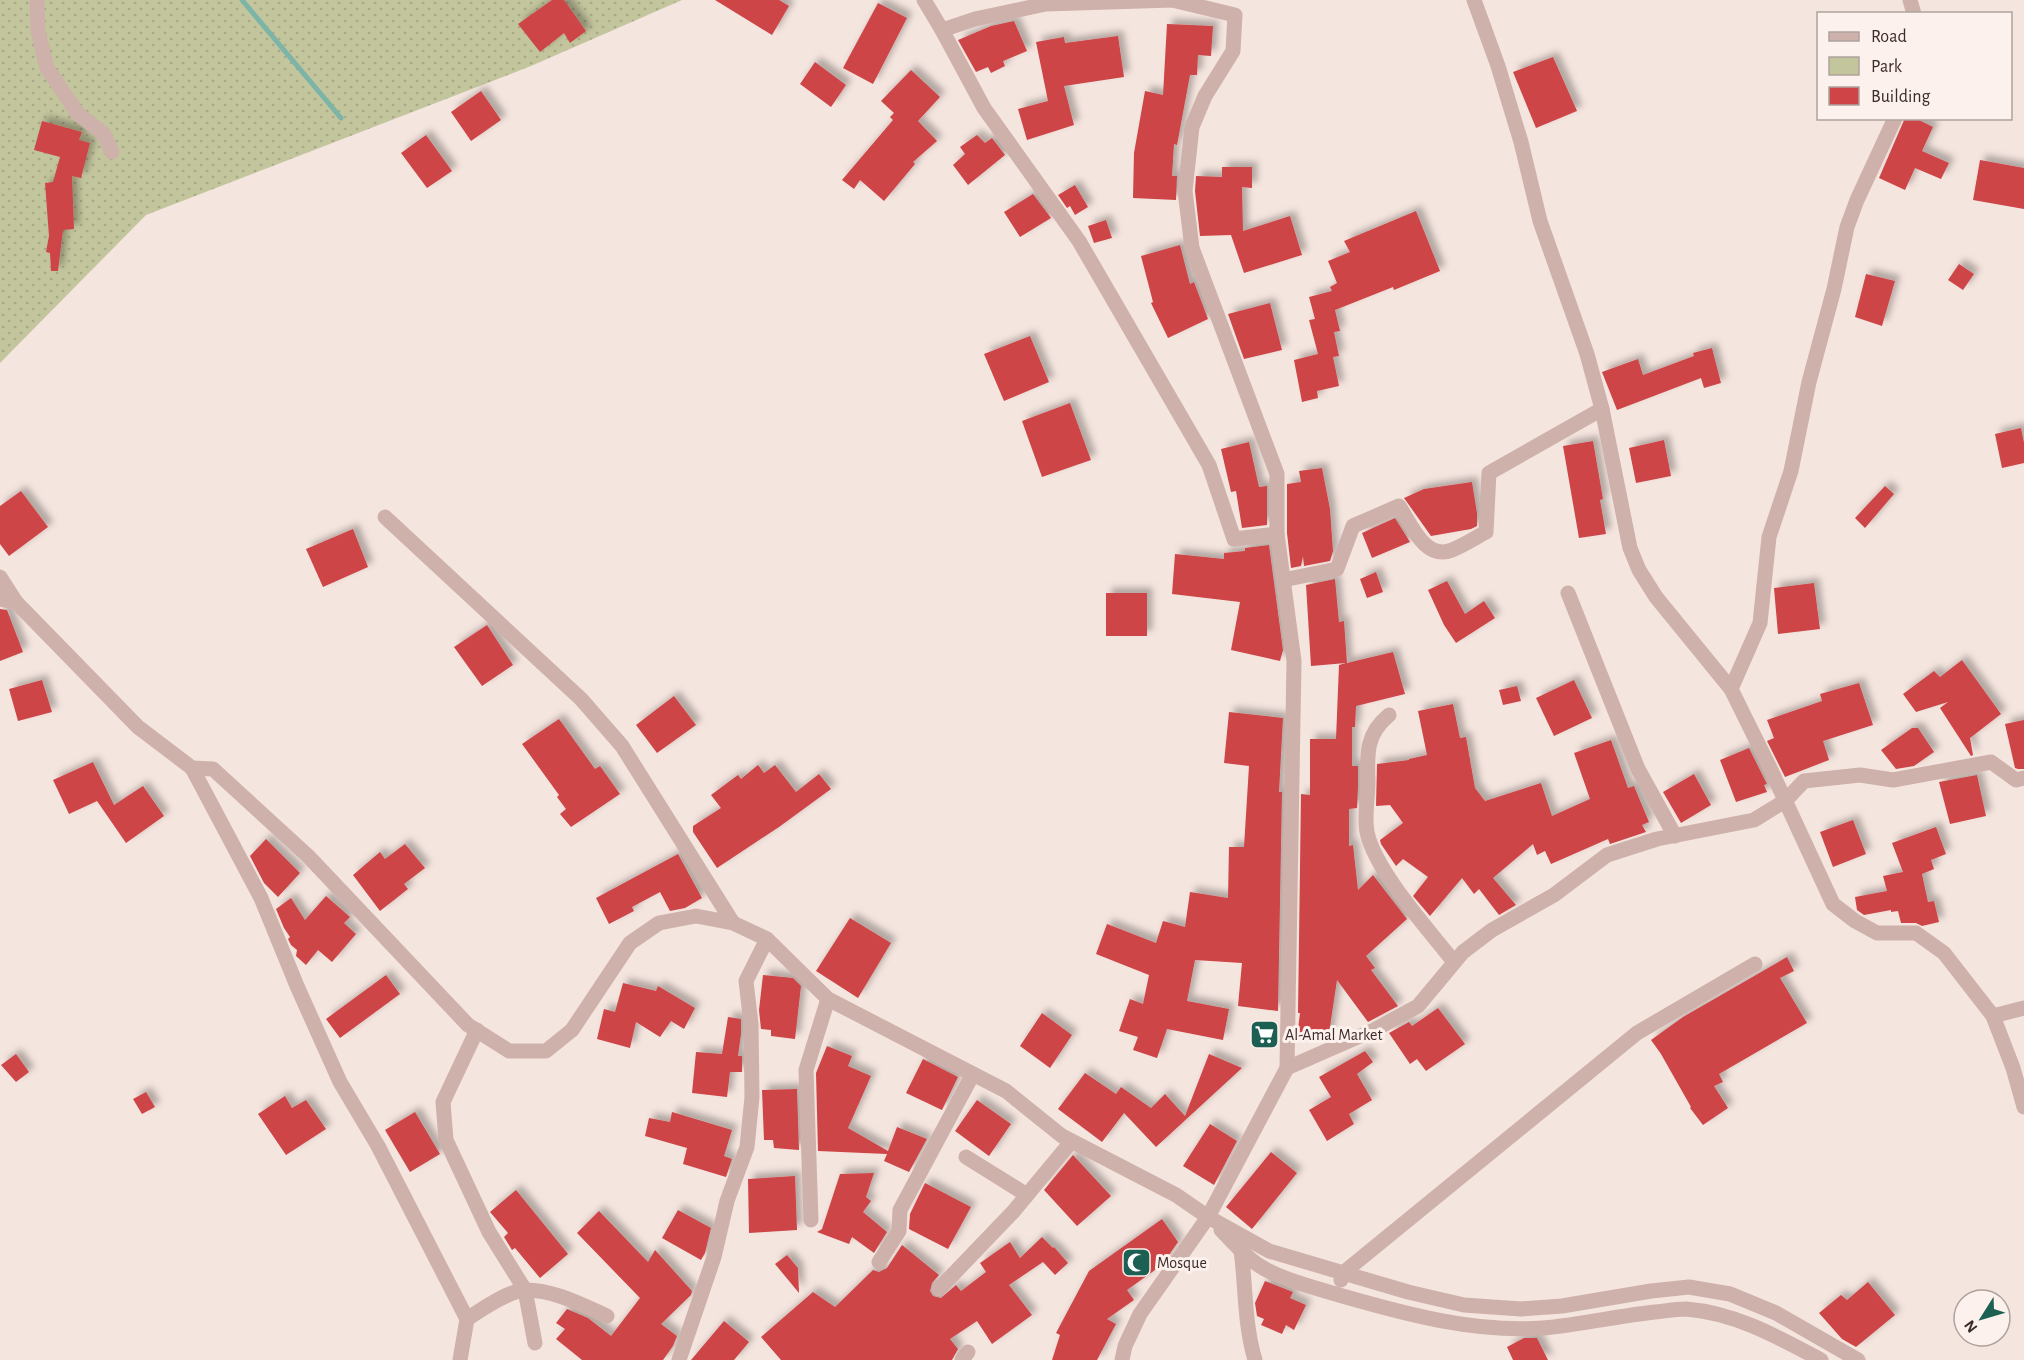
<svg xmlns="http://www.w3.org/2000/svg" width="2024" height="1360" viewBox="0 0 2024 1360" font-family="'Alegreya Sans',sans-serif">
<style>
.green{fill:url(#green-dots)}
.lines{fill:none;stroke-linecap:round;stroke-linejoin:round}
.stream{stroke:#7cb4a8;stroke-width:5}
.building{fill:#ce4447;filter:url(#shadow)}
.minor{stroke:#ceb1aa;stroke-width:15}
.labels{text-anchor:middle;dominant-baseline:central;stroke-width:6;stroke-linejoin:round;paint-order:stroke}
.poi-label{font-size:16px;fill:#3b2b2a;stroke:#fcf1ec;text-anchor:start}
</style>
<defs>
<pattern id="green-dots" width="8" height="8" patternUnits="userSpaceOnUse" patternTransform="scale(1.5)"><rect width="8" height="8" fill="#c3c59d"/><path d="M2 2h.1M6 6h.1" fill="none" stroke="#a8a987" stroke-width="1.8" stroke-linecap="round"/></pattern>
<filter id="shadow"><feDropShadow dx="5.5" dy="-5.5" stdDeviation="3" flood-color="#0004"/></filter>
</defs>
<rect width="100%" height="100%" fill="#f5e5df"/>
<polygon class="green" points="0,0 682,0 531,66 146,215 0,363"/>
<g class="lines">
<polyline class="stream" points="242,0 341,118"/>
</g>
<g class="building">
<polygon points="552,0 564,0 586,31 570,43 564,33 540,52 518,24"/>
<polygon points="715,0 779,0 789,6 772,35"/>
<polygon points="878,3 907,18 873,84 843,68"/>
<polygon points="1014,21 1027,51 1003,61 1005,66 991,73 988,67 976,72 958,40 991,26"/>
<polygon points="1167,24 1213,26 1211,56 1198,55 1197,75 1190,75 1177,145 1174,144 1172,176 1177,176 1176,200 1133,198 1134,153 1145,91 1163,95"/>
<polygon points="1118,36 1124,77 1064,86 1074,125 1027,140 1018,109 1048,101 1036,42 1064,37 1065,43"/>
<polygon points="1553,57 1577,111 1536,128 1513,72"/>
<polygon points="815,62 846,85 831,107 800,84"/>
<polygon points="911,70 940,97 918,121 937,141 913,162 915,164 884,201 860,180 854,189 842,180 893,120 890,117 894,113 881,101"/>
<polygon points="481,91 501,120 471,141 451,112"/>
<polygon points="1905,118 1915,118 1933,127 1922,151 1949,163 1941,179 1915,168 1905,190 1879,178"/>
<polygon points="42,121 82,132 79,140 90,143 81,178 72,176 74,229 63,230 58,271 51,271 50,253 46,252 49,236 45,183 53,182 60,157 34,150"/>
<polygon points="426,135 452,171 427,188 401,153"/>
<polygon points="977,135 985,143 992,138 1005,155 968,185 953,165 965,154 960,147"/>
<polygon points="1980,160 2024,168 2024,209 1973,200"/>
<polygon points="1222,167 1252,167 1252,188 1242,187 1243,231 1290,216 1302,255 1244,273 1231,235 1200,236 1195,191 1196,176 1222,177"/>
<polygon points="1075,185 1088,207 1075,215 1070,206 1067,208 1058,195"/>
<polygon points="1033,194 1051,218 1020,237 1004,212"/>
<polygon points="1416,211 1440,271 1394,290 1393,287 1335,310 1340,331 1334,332 1339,356 1333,357 1339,386 1317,391 1318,398 1302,402 1294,360 1318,354 1309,320 1315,319 1309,297 1332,291 1330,287 1337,283 1328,261 1350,252 1344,241"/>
<polygon points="1106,220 1112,238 1094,243 1088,226"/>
<polygon points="1180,245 1190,284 1194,282 1208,319 1168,338 1151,303 1153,302 1141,256"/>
<polygon points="1959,264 1974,274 1963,290 1948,280"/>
<polygon points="1866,274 1895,281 1882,326 1855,317"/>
<polygon points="1270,303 1282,350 1244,359 1228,314"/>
<polygon points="1030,336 1049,382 1004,401 984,354"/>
<polygon points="1712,348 1721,383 1704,388 1701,378 1617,410 1602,372 1638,359 1643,375 1694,356 1693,353"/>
<polygon points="1070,403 1091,460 1042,477 1022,421"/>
<polygon points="2021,428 2024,443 2024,463 2002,468 1995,434"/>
<polygon points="1664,440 1671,476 1636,483 1629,448"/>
<polygon points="1593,441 1603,499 1600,500 1606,534 1579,538 1563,446"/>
<polygon points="1249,442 1259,487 1267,486 1267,525 1242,528 1236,491 1231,492 1221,449"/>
<polygon points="1322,468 1330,509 1333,551 1330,561 1304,566 1303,556 1301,566 1291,568 1287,533 1287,484 1301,482 1299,471"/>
<polygon points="1472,482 1477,513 1477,526 1471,529 1431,536 1404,498 1424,489"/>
<polygon points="1885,486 1894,494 1865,528 1855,518"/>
<polygon points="21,491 48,527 9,556 0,544 0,506"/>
<polygon points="1395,518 1410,542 1372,558 1362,533"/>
<polygon points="353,529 368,567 323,587 306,549"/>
<polygon points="1269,545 1283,650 1280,661 1231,650 1240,602 1172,594 1175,554 1224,559 1224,553 1245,551 1245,548"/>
<polygon points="1376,572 1383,592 1367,598 1360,579"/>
<polygon points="1335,579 1339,622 1344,621 1347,663 1393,652 1405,694 1356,706 1355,727 1352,727 1352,766 1358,766 1358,787 1357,808 1349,809 1349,846 1353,845 1358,890 1373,875 1407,919 1366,956 1375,968 1371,970 1398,1006 1368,1022 1337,980 1328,1040 1322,1042 1297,1037 1300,1013 1298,1013 1301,794 1310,795 1310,739 1336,739 1339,665 1346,663 1311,666 1306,585"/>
<polygon points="1447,581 1465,614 1484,601 1495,618 1456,643 1444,625 1428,590"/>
<polygon points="1814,583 1820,629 1778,634 1774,588"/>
<rect x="1106" y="593" width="41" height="43"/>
<polygon points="0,609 7,610 23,652 0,661"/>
<polygon points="487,625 513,665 482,686 454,647"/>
<polygon points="1962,660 2001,714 1970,738 1973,755 1971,756 1940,708 1948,702 1916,712 1903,694 1934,671 1940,677"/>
<polygon points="42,680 52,712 18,721 9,689"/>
<polygon points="1574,680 1592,718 1554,736 1536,698"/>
<polygon points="1859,683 1873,725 1823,741 1829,760 1785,777 1767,741 1774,738 1767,720 1822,701 1820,694"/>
<polygon points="1517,686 1521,701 1503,705 1499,690"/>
<polygon points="674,696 696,725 657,753 636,725"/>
<polygon points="1453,704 1460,738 1466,737 1475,788 1485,801 1541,783 1552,816 1590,799 1574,753 1611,740 1628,788 1634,786 1649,822 1642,825 1646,832 1610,844 1608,839 1551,864 1545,851 1537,855 1533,844 1493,878 1516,905 1499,915 1479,889 1474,894 1462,878 1430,916 1413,896 1428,877 1403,859 1396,866 1381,844 1380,840 1403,823 1390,805 1376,806 1377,764 1409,760 1409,759 1427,755 1418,711"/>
<polygon points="1229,712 1283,718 1279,792 1282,792 1278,1011 1238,1006 1242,963 1195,960 1187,1001 1229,1009 1223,1040 1167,1029 1157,1058 1133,1050 1138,1037 1119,1031 1130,999 1143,1004 1149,975 1096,954 1107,924 1156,943 1163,921 1185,927 1190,892 1228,898 1229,847 1244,847 1249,766 1224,763"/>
<polygon points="559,719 595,769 600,766 620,794 571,827 560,814 566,809 557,797 559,795 522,744"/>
<polygon points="2024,720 2024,769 2018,769 2015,768 2005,724"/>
<polygon points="1912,728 1918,728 1934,752 1914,766 1896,769 1881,750"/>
<polygon points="1749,748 1767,784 1764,785 1767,792 1736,802 1720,760"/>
<polygon points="93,762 114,805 143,786 164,816 126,843 97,801 69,814 53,780"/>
<polygon points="758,765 764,773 775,765 796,792 819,774 831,789 779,827 717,868 693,832 693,826 721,808 711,795 738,775 741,779"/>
<polygon points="1694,774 1711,805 1681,823 1663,792"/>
<polygon points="1977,775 1986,816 1950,824 1939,782"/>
<polygon points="1853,820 1866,854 1833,867 1820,832"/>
<polygon points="1936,827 1946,854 1931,860 1934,869 1922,874 1928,902 1934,901 1939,922 1922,926 1916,923 1901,923 1898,911 1891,912 1891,910 1864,915 1857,910 1855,897 1887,891 1883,876 1903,872 1892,843"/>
<polygon points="266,839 300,873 278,897 264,883 250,856"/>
<polygon points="405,844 425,868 404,884 408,889 380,911 353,875 380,852 385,859"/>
<polygon points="678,854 702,898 685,908 670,911 660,892 632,907 634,911 609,924 596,898"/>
<polygon points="326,896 350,917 344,923 356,934 332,962 318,950 306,965 296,956 297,950 291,945 288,939 290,937 284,928 276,909 291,898 305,920"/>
<polygon points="850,918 891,943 858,998 816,971"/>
<polygon points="1787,957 1794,971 1780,978 1807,1023 1719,1074 1723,1082 1714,1086 1728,1108 1703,1125 1690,1108 1691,1107 1661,1054 1651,1040 1683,1017"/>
<polygon points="386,975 400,994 340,1038 326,1019"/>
<polygon points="763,975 793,978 801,986 795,1039 771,1036 771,1030 761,1029 759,1010"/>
<polygon points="623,983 656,991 658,986 695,1008 684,1029 671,1021 660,1037 636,1022 630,1048 597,1039 604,1009 615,1012"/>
<polygon points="1438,1008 1465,1044 1426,1071 1417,1059 1410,1064 1389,1033 1409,1022 1412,1026"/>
<polygon points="1042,1013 1072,1035 1050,1068 1020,1046"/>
<polygon points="728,1017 741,1019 741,1034 738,1056 742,1056 742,1072 730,1072 727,1097 692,1093 696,1052 722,1054"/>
<polygon points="827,1046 852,1056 848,1066 871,1076 848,1128 888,1151 897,1127 927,1139 909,1172 884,1161 887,1154 818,1151 816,1073"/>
<polygon points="1365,1051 1373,1062 1357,1074 1372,1100 1349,1114 1354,1124 1327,1141 1309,1110 1331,1097 1319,1077"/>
<polygon points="16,1054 29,1072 16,1082 1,1065"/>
<polygon points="1209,1054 1242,1068 1156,1147 1124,1113 1102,1142 1058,1109 1085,1073 1116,1094 1121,1087 1151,1108 1165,1094 1185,1116"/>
<polygon points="923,1059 958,1077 942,1110 906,1093"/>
<polygon points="797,1089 799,1150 774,1148 773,1140 764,1140 762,1090"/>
<polygon points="146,1092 155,1107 142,1114 133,1099"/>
<polygon points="285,1096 292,1108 306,1100 326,1129 286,1155 258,1114"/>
<polygon points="977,1100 1011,1124 989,1156 955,1131"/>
<polygon points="415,1112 440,1154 410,1172 385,1130"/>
<polygon points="672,1112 732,1130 724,1156 732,1159 726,1177 683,1164 687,1148 645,1136 649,1118 670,1122"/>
<polygon points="1210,1124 1237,1141 1214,1185 1183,1166"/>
<polygon points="1271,1152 1297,1173 1252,1229 1226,1207"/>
<polygon points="1073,1155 1111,1196 1077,1226 1044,1190"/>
<polygon points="874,1173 866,1197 871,1201 863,1212 887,1232 874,1253 852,1237 849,1244 817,1232 822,1229 840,1174"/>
<polygon points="795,1176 797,1230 749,1233 748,1179"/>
<polygon points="925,1183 971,1207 948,1249 909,1229 910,1214"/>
<polygon points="516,1190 568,1254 540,1278 515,1248 512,1250 504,1237 508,1233 490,1212"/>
<polygon points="678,1210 711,1228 705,1253 701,1260 662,1238"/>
<polygon points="599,1211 648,1262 655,1250 692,1291 691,1295 661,1324 677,1336 673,1346 663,1360 582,1360 556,1339 565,1329 556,1323 567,1309 588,1318 611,1336 640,1298 577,1233"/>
<polygon points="1162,1219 1178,1242 1162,1265 1127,1290 1134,1300 1107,1319 1116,1324 1097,1360 1052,1360 1060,1335 1056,1333 1089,1271"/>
<polygon points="1042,1237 1053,1248 1054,1247 1068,1263 1055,1275 1043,1262 1009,1285 1032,1315 992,1344 977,1321 950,1339 958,1349 952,1360 781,1360 761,1337 813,1292 835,1307 873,1270 879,1272 887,1268 902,1245 939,1275 932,1283 930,1291 933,1296 941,1298 956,1285 961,1291 986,1272 980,1263 1010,1242 1020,1258"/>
<polygon points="787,1255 798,1268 799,1293 775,1264"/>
<polygon points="1265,1281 1293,1292 1290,1298 1306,1305 1294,1330 1286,1325 1282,1334 1261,1325 1264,1319 1257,1316 1255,1303"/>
<polygon points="1868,1282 1895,1315 1856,1347 1842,1339 1819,1313 1841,1295 1847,1300"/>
<polygon points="724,1321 749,1342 734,1360 691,1360"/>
<polygon points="1524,1338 1537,1338 1548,1360 1513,1360 1507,1347"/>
</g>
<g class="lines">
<g class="minor">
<polyline points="37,0 38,31 47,68 78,114 103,133 112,152"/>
<polyline points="924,0 942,30 975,19 1046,4 1172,0 1235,15 1233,51 1205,96 1192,127 1185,191 1192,248 1277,474 1277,534 1294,661 1287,1068 1208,1217 1140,1314 1125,1346 1122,1360"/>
<polyline points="1474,0 1498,66 1521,142 1540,221 1587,354 1602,409 1630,548 1639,570 1656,597 1731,689 1771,770 1833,904 1855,921 1877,933 1916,933 1944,953 1993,1016 2013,1068 2024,1107"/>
<polyline points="1910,0 1914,14"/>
<polyline points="942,30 984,108 1079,241 1209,465 1234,539 1277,534"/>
<polyline points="385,517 581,699 622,746 733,923"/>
<polyline points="0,577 16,602"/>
<path d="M1283,580L1337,569L1353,526L1399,506C1411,524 1425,561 1452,550C1464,545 1475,538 1486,532L1489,473L1602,409"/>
<polyline points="1568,593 1638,769 1675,836"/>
<polyline points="0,599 16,602 138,727 192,768 213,769 308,856 468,1025 509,1051 546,1051 572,1030 630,943 659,923 696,916 733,923 767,939 828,999 1006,1091 1062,1136 1176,1195 1208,1217 1269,1251 1408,1292 1464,1305 1521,1309 1562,1306 1651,1291 1689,1287 1730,1294 1776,1313 1858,1360"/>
<polyline points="1731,689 1760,623 1769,537 1791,471 1809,382 1834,289 1847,227 1857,200 1895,118"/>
<path d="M1389,715C1366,734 1367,753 1368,781C1368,798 1364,817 1367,832C1375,871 1429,930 1454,962"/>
<polyline points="192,768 261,898 297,986 340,1082 378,1146 467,1319 460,1360"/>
<polyline points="1993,1016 2024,1008"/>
<polyline points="477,1030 443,1102 446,1140 489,1232 525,1290 535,1343"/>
<polyline points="1287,1068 1374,1030 1418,1006 1463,952 1492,930 1554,895 1607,855 1657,839 1754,820 1785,801 1804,781 1860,775 1893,780 1991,762 2016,780 2024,778"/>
<polyline points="966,1157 1027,1195"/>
<polyline points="811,1220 806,1070 828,999"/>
<path d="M1221,1230C1234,1243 1248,1260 1265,1269C1290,1282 1319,1289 1346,1297C1409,1315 1477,1333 1543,1328C1580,1325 1617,1316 1655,1312C1665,1311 1676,1309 1686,1309C1736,1313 1778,1337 1821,1360"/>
<path d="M1241,1250C1246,1287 1244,1323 1255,1360"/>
<polyline points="879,1262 899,1231 900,1210 973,1074"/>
<polyline points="1341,1280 1343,1273 1637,1033 1755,964"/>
<polyline points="939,1289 1013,1212 1071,1142"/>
<path d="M467,1319C481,1310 509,1290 526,1290C554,1290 582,1305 607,1316"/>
<polyline points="679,1360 714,1257 727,1201 747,1147 752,1097 751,1024 746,981 767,939"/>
<polyline points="962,1360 968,1352"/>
</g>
</g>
<defs>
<symbol id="supermarket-square" viewBox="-11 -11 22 22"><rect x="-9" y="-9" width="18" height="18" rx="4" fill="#1b6053" stroke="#fcf1ec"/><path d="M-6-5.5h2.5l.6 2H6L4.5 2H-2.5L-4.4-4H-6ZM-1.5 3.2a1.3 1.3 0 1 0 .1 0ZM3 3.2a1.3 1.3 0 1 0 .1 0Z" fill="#fff"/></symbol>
<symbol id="mosque-square" viewBox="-11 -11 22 22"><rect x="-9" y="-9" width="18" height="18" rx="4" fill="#1b6053" stroke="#fcf1ec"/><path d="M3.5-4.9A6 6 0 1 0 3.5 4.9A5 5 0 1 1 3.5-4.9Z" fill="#fff"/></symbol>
</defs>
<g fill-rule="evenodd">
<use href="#supermarket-square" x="1248" y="1018" width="33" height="33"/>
<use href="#mosque-square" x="1120" y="1246" width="33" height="33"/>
</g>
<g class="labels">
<g class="poi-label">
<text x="1285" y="1035">Al-Amal Market</text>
<text x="1157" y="1263">Mosque</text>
</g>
</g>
<rect x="1817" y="12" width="195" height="108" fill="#fcf1ec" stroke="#afa29e" stroke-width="1.5"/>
<rect x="1829" y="32" width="30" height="9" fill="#ceb1aa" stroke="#afa29e" stroke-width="1.5"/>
<text x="1871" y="42" font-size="18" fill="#3b2b2a">Road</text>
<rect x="1829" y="57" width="30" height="18" fill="#c3c59d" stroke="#afa29e" stroke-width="1.5"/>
<text x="1871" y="72" font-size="18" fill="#3b2b2a">Park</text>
<rect x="1829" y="87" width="30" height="18" fill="#ce4447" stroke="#afa29e" stroke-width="1.5"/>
<text x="1871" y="102" font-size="18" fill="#3b2b2a">Building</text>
<g transform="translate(1982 1318) rotate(233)"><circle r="28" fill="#fcf1ec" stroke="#afa29e" stroke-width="1.5"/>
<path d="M0-4.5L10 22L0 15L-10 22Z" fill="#1b6053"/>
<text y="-9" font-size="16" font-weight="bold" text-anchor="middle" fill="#3b2b2a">N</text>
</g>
</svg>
